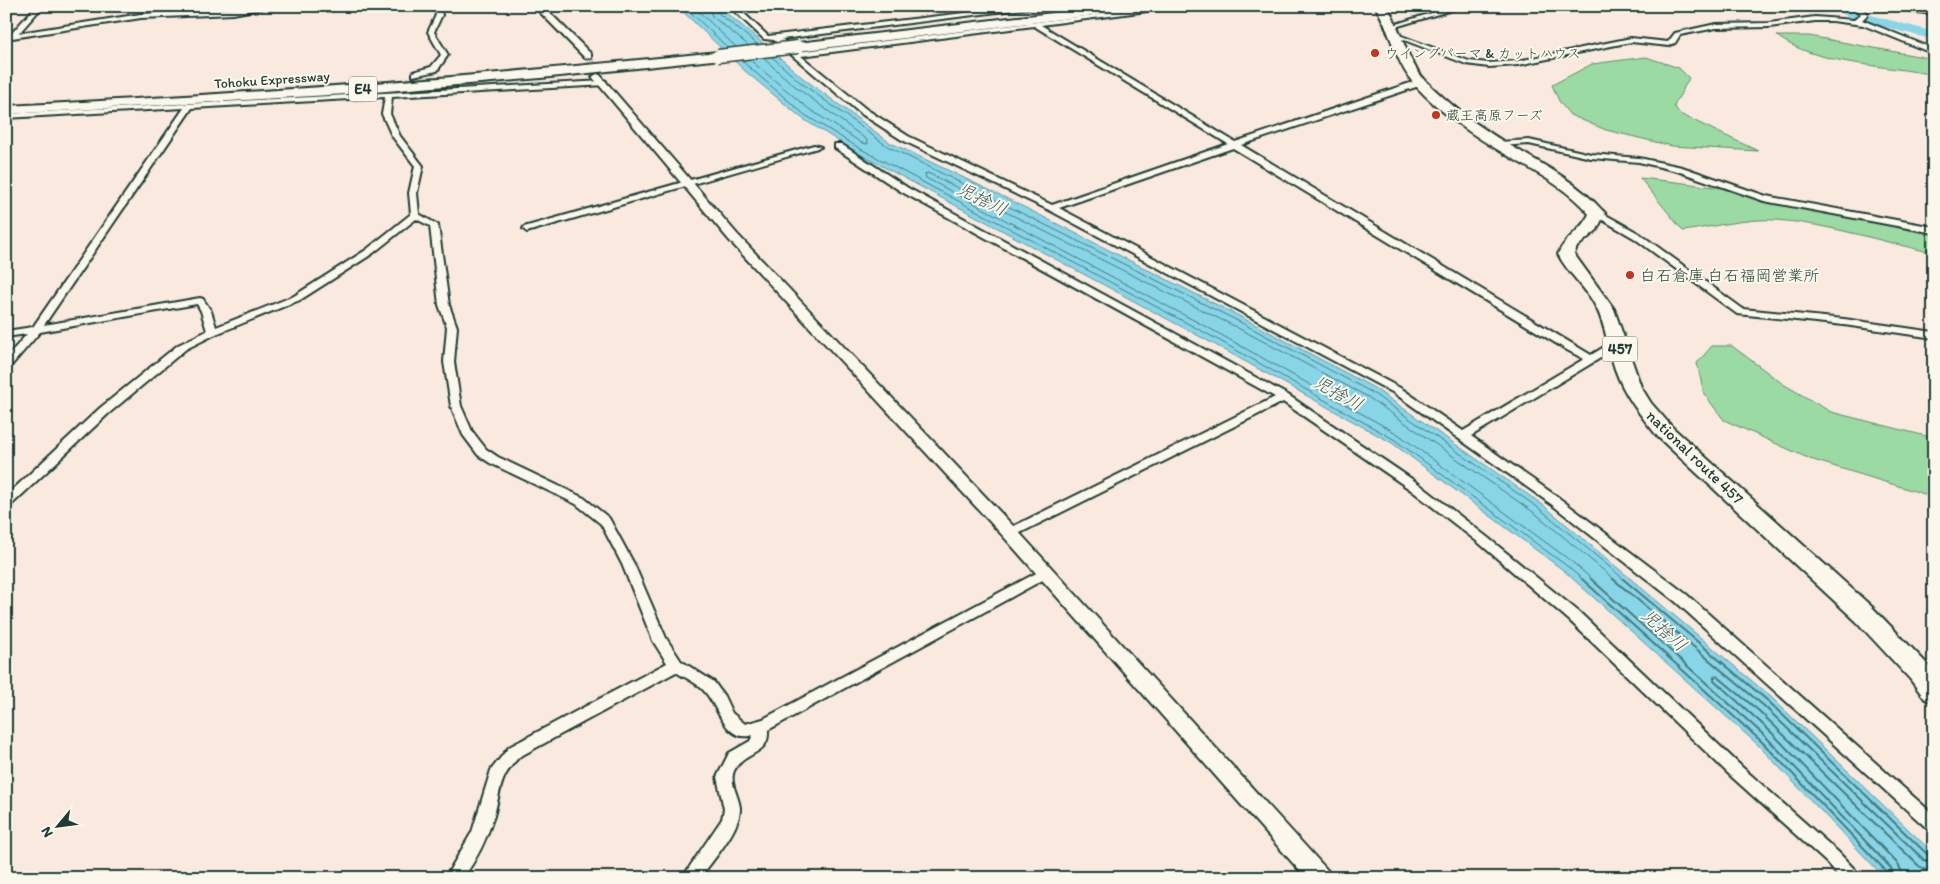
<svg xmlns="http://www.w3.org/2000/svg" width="1940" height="884" viewBox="0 0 1940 884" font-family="Itim,'Klee One',sans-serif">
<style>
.green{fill:#9bdaa2;stroke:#5d8c6b}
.water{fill:#88d5e8;stroke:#5e98a0}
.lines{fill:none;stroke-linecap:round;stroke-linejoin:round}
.shore-far1{stroke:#497a7c;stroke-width:1}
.shore{stroke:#497a7c;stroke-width:2}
.river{fill:#88d5e8;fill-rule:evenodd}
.street-tunnel{stroke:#cec7bc;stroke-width:7;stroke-dasharray:7 4;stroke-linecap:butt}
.secondary-tunnel{stroke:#cec7bc;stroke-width:9;stroke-dasharray:9 5;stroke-linecap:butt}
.street-casing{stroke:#1f3d34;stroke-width:4}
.secondary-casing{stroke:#1f3d34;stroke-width:4}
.highway-casing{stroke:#1f3d34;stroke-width:4}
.street{fill:#fbf7ec;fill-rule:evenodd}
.secondary{fill:#fbf7ec;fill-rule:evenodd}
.highway{fill:#fbf7ec;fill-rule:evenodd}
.highway-bridge-casing{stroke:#1f3d34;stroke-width:15;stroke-linecap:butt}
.highway-bridge{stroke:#fbf7ec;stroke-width:12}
.poi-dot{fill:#c8321e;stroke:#fbf7ec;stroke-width:2}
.labels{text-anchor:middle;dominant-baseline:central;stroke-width:4;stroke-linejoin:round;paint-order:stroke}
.far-poi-label{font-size:14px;fill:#1f3d34;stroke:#fbf7ec;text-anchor:start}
.far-street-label{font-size:14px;fill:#1f3d34;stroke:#fbf7ec}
.shield{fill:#fbf7ec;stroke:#61756b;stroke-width:1}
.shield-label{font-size:15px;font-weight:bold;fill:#1f3d34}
.poi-label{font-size:16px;fill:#1f3d34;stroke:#fbf7ec;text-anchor:start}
.street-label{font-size:16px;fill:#1f3d34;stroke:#fbf7ec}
.water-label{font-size:18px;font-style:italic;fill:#345b58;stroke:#fbf7ec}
</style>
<rect width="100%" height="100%" fill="#fae9de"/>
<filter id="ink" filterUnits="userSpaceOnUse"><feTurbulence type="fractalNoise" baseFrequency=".02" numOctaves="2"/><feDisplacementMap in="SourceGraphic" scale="10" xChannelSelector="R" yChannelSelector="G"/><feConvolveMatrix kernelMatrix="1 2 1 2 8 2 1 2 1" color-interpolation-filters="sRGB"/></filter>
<g filter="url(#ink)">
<g class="green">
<path d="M1777,36H1809L1934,59V75C1887,65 1815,65 1777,36Z"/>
<polygon points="1646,57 1679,68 1689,78 1674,106 1680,114 1758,151 1672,146 1606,130 1570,115 1559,101 1552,85 1592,64"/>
<path d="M1640,178C1740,188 1837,207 1934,229V253C1882,242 1830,224 1777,220C1746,218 1713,227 1683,231Z"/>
<polygon points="1712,346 1732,346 1783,384 1831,412 1934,438 1934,497 1810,459 1724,420 1704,394 1697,363"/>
</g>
<polygon class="water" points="677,6 717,6 750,32 803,78 889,142 1012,201 1241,317 1374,388 1543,505 1771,697 1934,854 1934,878 1885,878 1758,745 1563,570 1392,443 1210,342 856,152 803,119 745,71"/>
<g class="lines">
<g class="shore-far1">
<polyline points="684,6 727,47"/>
<polyline points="693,6 735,46"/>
<polyline points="709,6 712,16 748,45"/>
<polyline points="715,6 717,12 757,44"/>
<polyline points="772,57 800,82 887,146 1238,321 1371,392 1540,509 1625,580"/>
<polyline points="750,60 809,109 862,143 868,144 867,140 796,87 763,58"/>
<polyline points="742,61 805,115 859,148 1213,337 1395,440 1567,566 1583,580"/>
<polyline points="1593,580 1571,561 1398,434 1216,332 926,178 925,174 928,173 1236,327 1368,397 1536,514 1615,580"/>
</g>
<g class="shore">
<polyline points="1582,579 1762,742 1887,872 1888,878"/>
<polyline points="1591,579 1766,737 1891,868 1895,878"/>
<polyline points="1613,579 1764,706 1924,860 1934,863"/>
<polyline points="1623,579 1768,701 1928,855 1934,857"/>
<polyline points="1902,878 1901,870 1897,863 1771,732 1714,680 1714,677 1717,676 1759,711 1919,866 1926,870 1934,871"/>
</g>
<polygon class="river" points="1829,6 1846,6 1860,12 1934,32 1934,40 1850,18"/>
<polyline class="street-tunnel" points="397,91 416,74"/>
<polyline class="secondary-tunnel" points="588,56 597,77"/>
<defs>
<g id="street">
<polygon points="36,6 43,6 19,33 141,14 276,6 233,14 141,18 6,39 6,35 11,34"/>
<polygon points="434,6 440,6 442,15 434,32 448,55 437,71 413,76 413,72 431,67 441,55 428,32 436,15"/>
<path d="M729,6H736L768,36L1024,6H1045L782,39L797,52L1165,6H1185L1041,25L1235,142L1416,81H1422V85L1241,145L1591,355L1614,341H1622L1623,343L1622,345L1471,436L1559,498L1686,594L1934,815V832L1929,830L1676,602L1551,504L1394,393L1049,210L902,140L860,113L774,40L764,39ZM1034,26L1228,144L1052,205L908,136L866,109L801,56ZM1233,148L1567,350L1584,359L1463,431L1402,389L1059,208Z"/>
<polygon points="1454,6 1465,6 1395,27 1390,26"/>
<polygon points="1852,6 1859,6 1867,13 1867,15 1862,20 1934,49 1934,54 1863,25 1832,21 1815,21 1769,27 1716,28 1680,35 1675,43 1669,46 1631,42 1518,65 1489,67 1466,64 1394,36 1399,35 1469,61 1489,63 1518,61 1631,38 1668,42 1675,33 1716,24 1769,23 1815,17 1854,20 1861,14"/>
<polygon points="1866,6 1892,6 1934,10 1934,14"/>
<path d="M603,81H606V85L392,97L390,114L400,136L423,166L417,193L419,214L438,225L449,305L457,327L454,362L461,406L472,431L486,449L498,457L584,498L609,518L634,564L666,638L681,661L714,682L724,696L732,713L745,724L763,719L1042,570L1046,568L1050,570L1052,573L1050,576L768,730C770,756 743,751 734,771C729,783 739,796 740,808C741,829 712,861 700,878H682L722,819L724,809L717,777L729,753L750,741L753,735C726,744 718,706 705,692C698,683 685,678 676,672L519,757C499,778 501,789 494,816C487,838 477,859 463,878H445L472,832L491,770L509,747L667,663L653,641L622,564L601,524L576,504L490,463L478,455L463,435L451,406L444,362L447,327L439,305L430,226L416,219L372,254L300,300L216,334L186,349L108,414L10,506L6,507V496L100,408L178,345L207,331L201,311L197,304L40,332L10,367L6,368V358L27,334L6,337V331L33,327L184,108L6,118V114ZM385,97L382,114L392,136L415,166L409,193L411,214L366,250L294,296L216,327L211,311L203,299L200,298L44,325L192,108Z"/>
<polygon points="1529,140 1591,154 1639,158 1682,167 1766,196 1934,227 1934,233 1764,201 1677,171 1639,162 1591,158 1529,144 1499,146 1495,144 1499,142"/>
<polygon points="835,144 841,144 908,188 1288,395 1419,484 1487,537 1579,612 1743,768 1838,852 1857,872 1859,878 1840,878 1826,862 1733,778 1569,620 1479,543 1411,490 1283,402 1014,536 1006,536 1004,533 1006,530 1275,397 902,192 835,148"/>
<polygon points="814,145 821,147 530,231 527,232 523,229 524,227"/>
<polygon points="1597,210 1640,234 1743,309 1844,319 1934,332 1934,338 1844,325 1737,314 1634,238 1594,215 1594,211"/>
</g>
<g id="secondary">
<polygon points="534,6 543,6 591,54 591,58 585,58"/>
<polygon points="597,74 600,75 737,234 1016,529 1328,871 1331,878 1306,878 1004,537 729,240 594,79 592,77"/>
</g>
<g id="highway">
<polygon points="1112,6 1148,6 1143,9 798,51 792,47 798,43"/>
<path d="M1375,6H1387C1401,29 1406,60 1425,80C1448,104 1478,126 1506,143C1540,163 1575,180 1602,210L1605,213L1597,230L1577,247L1574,254L1614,309L1641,387L1651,403L1672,427L1872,607L1928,665L1934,672V702L1925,699L1910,679L1856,621L1658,437C1641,416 1624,395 1615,369C1608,349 1606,326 1596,307C1586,287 1568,274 1558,254C1566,236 1581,231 1589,214C1566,187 1535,172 1505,154C1474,136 1439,112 1415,85C1395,62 1391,31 1375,6Z"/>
<path d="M718,52L724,56L722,59L541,78L363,93L6,114V106C244,94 481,77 718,52Z"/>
</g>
</defs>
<use href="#street" class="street-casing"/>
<use href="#secondary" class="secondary-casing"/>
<use href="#highway" class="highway-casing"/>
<use href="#street" class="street"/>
<use href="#secondary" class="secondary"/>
<use href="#highway" class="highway"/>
<defs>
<polyline id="highway-bridge" points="718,56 798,47"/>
</defs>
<use href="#highway-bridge" class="highway-bridge-casing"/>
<use href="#highway-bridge" class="highway-bridge"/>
</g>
</g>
<g class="poi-dot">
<circle cx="1375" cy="53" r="5"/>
<circle cx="1436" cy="115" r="5"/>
<circle cx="1630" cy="275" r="5"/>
</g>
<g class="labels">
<g class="far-poi-label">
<text x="1385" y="53">ウイングパーマ &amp; カットハウス</text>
<text x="1446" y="115">蔵王高原フーズ</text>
</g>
<g class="far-street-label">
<text transform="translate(272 80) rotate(-4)">Tohoku Expressway</text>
</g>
<g class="shield">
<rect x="349" y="76.5" width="28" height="25" rx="4"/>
<rect x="1602.5" y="336.5" width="35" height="25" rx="4"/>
</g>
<g class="shield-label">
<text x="363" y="89">E4</text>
<text x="1620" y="349">457</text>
</g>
<g class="poi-label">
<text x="1640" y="275">白石倉庫 白石福岡営業所</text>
</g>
<g class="street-label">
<text transform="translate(1695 457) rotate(44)">national route 457</text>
</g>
<g class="water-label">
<text transform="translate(982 199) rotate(26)">児捨川</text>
<text transform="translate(1338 393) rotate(29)">児捨川</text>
<text transform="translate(1664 630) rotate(42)">児捨川</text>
</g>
</g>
<rect width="1940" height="884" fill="none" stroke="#fbf7ec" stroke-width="25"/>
<rect x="12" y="12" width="1915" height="859" fill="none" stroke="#1f3d34" stroke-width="2" filter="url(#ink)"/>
<g transform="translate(58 826) rotate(241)" stroke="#fbf7ec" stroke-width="4" paint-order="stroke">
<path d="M0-4L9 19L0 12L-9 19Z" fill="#1f3d34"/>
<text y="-8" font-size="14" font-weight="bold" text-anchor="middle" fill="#1f3d34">N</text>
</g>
</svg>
